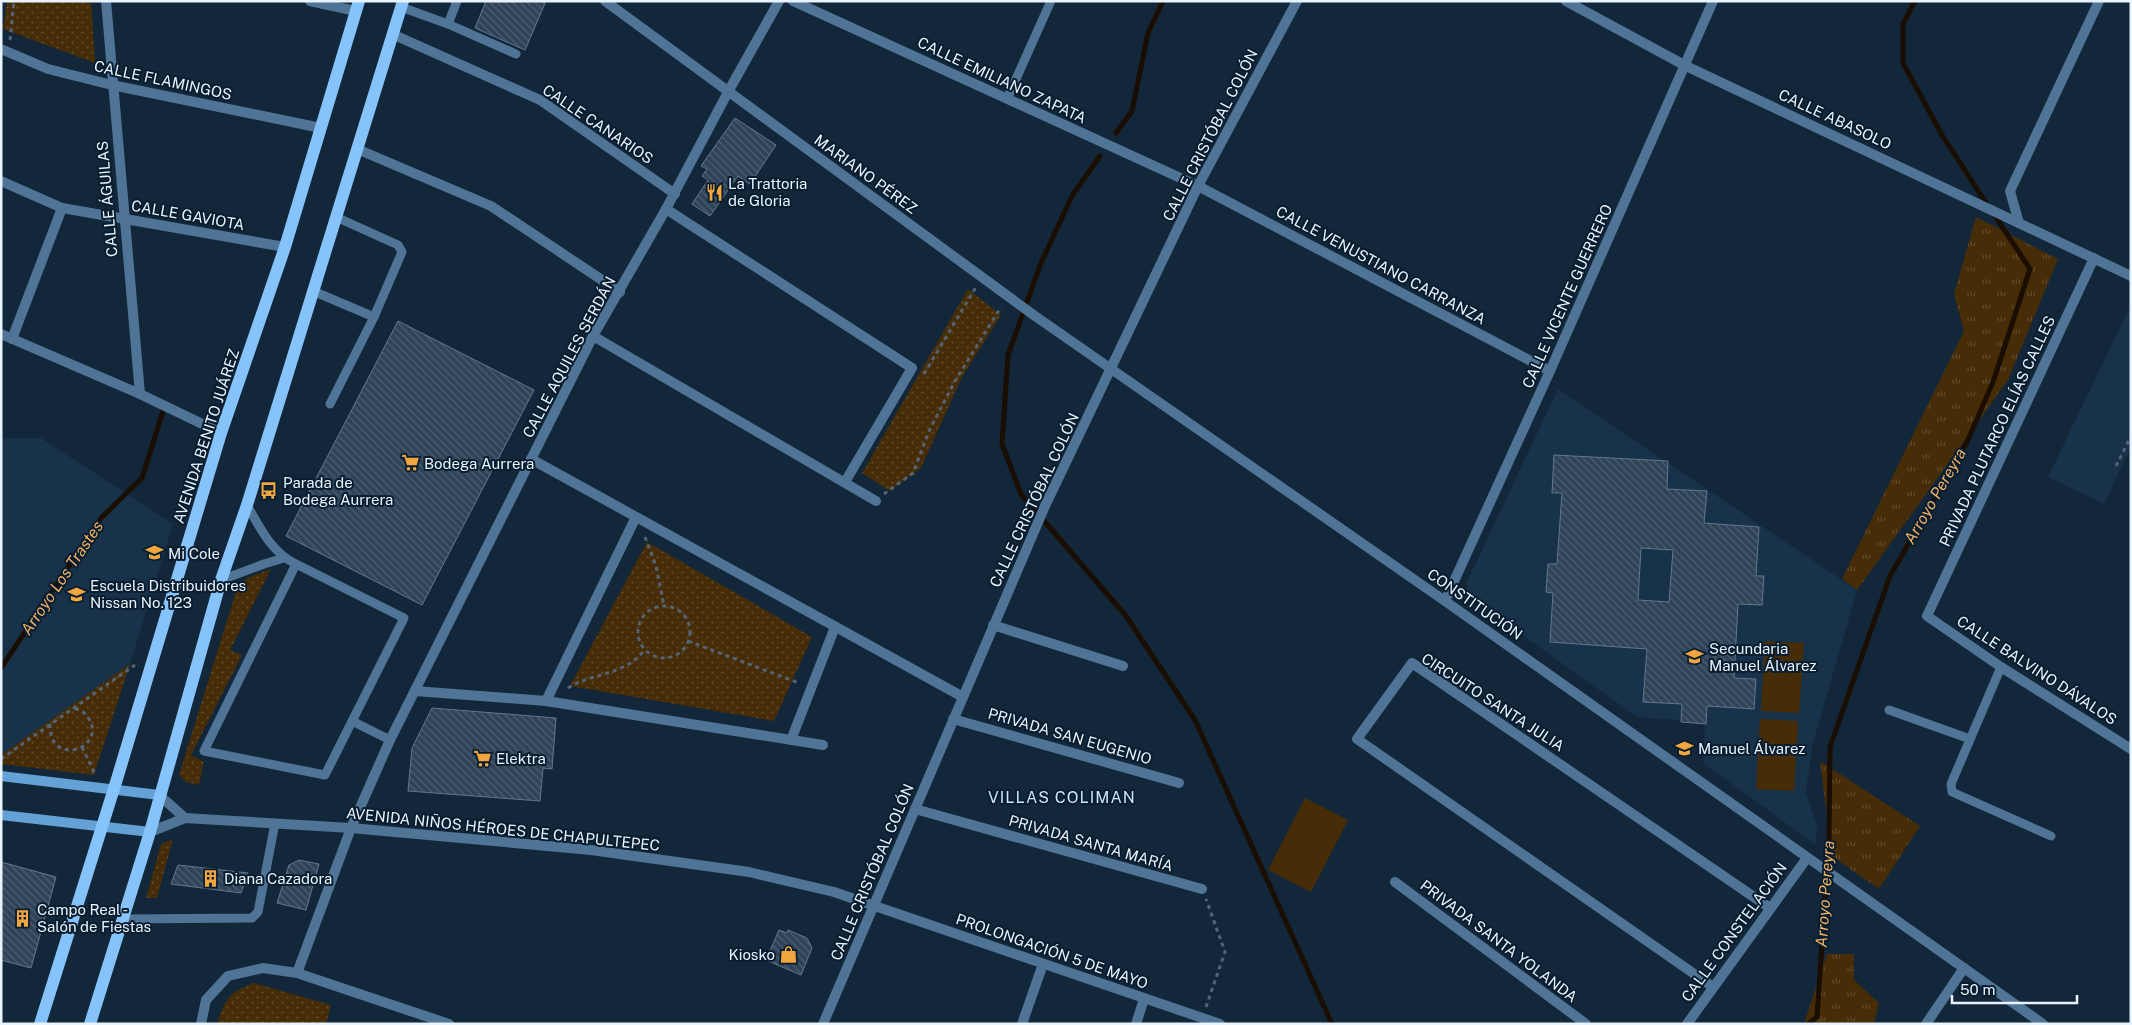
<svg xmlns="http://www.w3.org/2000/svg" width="2132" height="1025" viewBox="0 0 2132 1025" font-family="'Public Sans',sans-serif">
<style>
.built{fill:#173249}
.grass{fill:url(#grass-tufts)}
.park{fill:url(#park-dots)}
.pitch{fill:#462c07}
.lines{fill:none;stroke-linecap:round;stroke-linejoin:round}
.stream{stroke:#1a0d01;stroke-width:5}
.building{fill:url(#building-back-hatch);stroke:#61788e;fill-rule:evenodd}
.path{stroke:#536575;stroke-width:3;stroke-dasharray:4 4;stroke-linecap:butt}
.service{stroke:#4f7496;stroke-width:9}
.pedestrian{stroke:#4f7496;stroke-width:10}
.minor{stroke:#4f7496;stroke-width:10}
.tertiary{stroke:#4f7496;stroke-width:10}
.secondary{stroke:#64a1d7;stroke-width:10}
.primary{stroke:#85c3fa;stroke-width:12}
.labels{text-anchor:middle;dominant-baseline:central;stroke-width:4;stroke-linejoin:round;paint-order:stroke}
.street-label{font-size:15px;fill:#e9f3fd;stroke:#081d2f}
.poi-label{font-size:15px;fill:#e9f3fd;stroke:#081d2f;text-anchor:start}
.water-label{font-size:16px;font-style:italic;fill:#f0b164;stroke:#081d2f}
.neighbourhood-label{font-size:16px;letter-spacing:1px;fill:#cbe5fd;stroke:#081d2f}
</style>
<defs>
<pattern id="grass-tufts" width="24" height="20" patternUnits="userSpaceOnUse" patternTransform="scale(1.25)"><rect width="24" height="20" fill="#462c07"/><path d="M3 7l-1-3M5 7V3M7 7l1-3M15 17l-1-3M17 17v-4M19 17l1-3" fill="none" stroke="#614b2c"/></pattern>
<pattern id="park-dots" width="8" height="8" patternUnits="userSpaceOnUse" patternTransform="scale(1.25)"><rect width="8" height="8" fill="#462c07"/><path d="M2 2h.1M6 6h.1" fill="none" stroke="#614b2c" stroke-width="1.8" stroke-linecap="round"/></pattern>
<pattern id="building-back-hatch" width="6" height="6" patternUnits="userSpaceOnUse" patternTransform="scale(1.25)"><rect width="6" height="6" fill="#2e4357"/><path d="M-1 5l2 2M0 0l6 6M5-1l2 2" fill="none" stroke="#4c5f70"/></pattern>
</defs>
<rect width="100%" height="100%" fill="#122739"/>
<g class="built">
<polygon points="2131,305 2131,447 2104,504 2048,477"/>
<polygon points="1558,389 1857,590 1812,747 1806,792 1817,826 1816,845 1703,763 1705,722 1637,717 1469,597 1466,584"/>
<polygon points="1,438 41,438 173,524 130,664 1,755"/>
</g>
<g class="grass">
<polygon points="1976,217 2058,259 2008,380 1857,590 1842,579 1964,331 1954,294"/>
<polygon points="1820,761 1920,826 1879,889 1832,856"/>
<polygon points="1827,954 1854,954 1854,980 1879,1003 1874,1024 1804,1024"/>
</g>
<g class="park">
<polygon points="7,1 91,1 95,63 3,29"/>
<polygon points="968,289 1001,315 962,377 921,468 890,491 862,473"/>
<polygon points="647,542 812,637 774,721 570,686"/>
<polygon points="271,569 230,650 242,655 191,755 204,762 199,785 186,782 179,775 238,585 249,577"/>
<polygon points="130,664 94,775 1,764 1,755"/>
<polygon points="173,839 157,898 146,898 161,844"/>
<path d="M254,983L331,1005L326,1024H217C225,998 229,993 254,983Z"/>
</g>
<g class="pitch">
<polygon points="1765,641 1804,643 1799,713 1761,711"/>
<polygon points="1760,719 1798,721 1794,791 1756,789"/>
<polygon points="1305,798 1348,820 1311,892 1268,870"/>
</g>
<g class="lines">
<g class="stream">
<polyline points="1915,1 1903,24 1903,63 1942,135 1988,206"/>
<polyline points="1116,133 1132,111 1148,33 1163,1"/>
<polyline points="1100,156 1072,196 1041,263 1008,355 1002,444 1021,494 1126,616 1195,720 1332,1024"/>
<polyline points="1,668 101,518 142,478 163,411"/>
<polyline points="1808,1024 1817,1017 1829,839 1830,747 1890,576 1967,442 1993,382 2030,269 1993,213"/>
</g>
</g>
<g class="building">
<polygon points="486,1 546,1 525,50 475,28"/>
<polygon points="735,118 776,145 750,184 738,176 710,216 692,204 708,180 702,176 707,169 701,166"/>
<polygon points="398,321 534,390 422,605 286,536"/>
<path d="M1554,455L1668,461L1667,489L1707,491L1704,523L1759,527L1756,576H1764L1762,605L1738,604L1734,678L1756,679L1754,709L1707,706L1706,724L1681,722L1682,704L1643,702L1647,649L1550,642L1553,593L1546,592L1548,564H1557L1562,493H1552ZM1641,548L1673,550L1669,602L1638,600Z"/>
<polygon points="432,708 556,718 552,769 543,768 540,801 408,791 412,748"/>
<polygon points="299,860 319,864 306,910 277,903 289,865"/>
<polygon points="1,862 56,877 31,968 1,960"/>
<polygon points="178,865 248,873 241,893 171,884"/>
<polygon points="779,930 787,933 788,930 807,938 812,948 801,975 766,960"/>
</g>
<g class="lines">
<g class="path">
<polyline points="10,40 14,1"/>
<polyline points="924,374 976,287"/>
<polyline points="2116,466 2131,436"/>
<polyline points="884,494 913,473 929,431 955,381 1001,307"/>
<polyline points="645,537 656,566 664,606"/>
<circle cx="664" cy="632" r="26"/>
<polyline points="688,641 799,683"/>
<path d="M568,688C593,672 626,676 645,649"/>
<path d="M50,724C48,768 107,749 89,719C86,713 80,709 74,709"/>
<polyline points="82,747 95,774"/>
<polyline points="1,759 135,665"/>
<polyline points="1206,1007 1225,952 1206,899"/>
</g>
<g class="service">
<polyline points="457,1 448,24 516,54"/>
<polyline points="401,7 448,24"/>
<polyline points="1007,99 1050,3"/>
<polyline points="313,291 374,317 402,252 398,245 336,217"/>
<polyline points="330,404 374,317"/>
<path d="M247,505C260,528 272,553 296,564L404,618L325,775L204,751L296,564"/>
<polyline points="221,580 264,564 284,558"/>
<polyline points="2001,667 1951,784 1952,792 2051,836"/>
<polyline points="1889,710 1970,739"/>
<polyline points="352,721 390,740"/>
<polyline points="124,919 252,918 258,912 275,823"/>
</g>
<polyline class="pedestrian" points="1022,1024 1043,964"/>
<g class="minor">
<polyline points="106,1 140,394"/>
<polyline points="310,1 356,11"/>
<polyline points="605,1 1035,316 1445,601 2043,1024"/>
<polyline points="793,1 1198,186 1550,371"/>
<polyline points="392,34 540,100 675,194"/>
<polyline points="1,49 48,69 112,85 321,128"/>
<polyline points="357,149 491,206 620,292"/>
<polyline points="1,181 62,208 285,247"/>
<polyline points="666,209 912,368 845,482"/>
<polyline points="2019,223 2010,191 2099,1"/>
<polyline points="2094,258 1927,616 2001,667 2131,749"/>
<polyline points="1,334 140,394 221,433"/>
<polyline points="593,336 876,501"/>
<polyline points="12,339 62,208"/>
<polyline points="531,459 963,697"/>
<polyline points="1445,601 1550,371 1713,1"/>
<polyline points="993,625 1123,666"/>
<polyline points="415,691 546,701 823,745"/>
<polyline points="546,701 636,517"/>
<polyline points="953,719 1179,783"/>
<polyline points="791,740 835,627"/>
<polyline points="915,809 1202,889"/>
<polyline points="1395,882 1586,1024"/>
<polyline points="297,973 351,828 390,740 593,336 666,209 728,92 779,1"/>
<polyline points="1713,987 1357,739 1412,663 1770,908"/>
<polyline points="201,1024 206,1000 228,976 263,968 297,973 449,1024"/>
<polyline points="1136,1024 1144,999"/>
<polyline points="1687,1024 1807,858"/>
<polyline points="1926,1024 1964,968"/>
</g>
<g class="tertiary">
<polyline points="1566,1 1686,66 2131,276"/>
<polyline points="159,795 185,818"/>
<polyline points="150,832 185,818 351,828 591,850 749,872 834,892 1220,1024"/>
<polyline points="823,1024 1045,506 1198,186 1297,1"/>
</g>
<g class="secondary">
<polyline points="1,776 159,795"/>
<polyline points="1,815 150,832"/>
</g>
<g class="primary">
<polyline points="40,1024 117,779 221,433 285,247 359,1"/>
<polyline points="90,1024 150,832 221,580 247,505 403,1"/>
</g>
</g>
<defs>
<symbol id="restaurant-bare" viewBox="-9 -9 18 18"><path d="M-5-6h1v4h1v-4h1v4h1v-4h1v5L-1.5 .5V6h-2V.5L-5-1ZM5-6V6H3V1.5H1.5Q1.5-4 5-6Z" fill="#f1a640" stroke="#081d2f" stroke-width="2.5" paint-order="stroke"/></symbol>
<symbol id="supermarket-bare" viewBox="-9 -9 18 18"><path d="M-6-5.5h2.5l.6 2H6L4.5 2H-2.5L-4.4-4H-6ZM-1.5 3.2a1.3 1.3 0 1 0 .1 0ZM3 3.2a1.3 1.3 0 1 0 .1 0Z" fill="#f1a640" stroke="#081d2f" stroke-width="2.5" paint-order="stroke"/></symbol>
<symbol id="bus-bare" viewBox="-9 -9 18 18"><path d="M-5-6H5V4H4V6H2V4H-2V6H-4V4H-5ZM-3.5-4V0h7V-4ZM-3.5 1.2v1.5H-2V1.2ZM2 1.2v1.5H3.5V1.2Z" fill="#f1a640" stroke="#081d2f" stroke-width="2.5" paint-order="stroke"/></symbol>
<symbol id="school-bare" viewBox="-9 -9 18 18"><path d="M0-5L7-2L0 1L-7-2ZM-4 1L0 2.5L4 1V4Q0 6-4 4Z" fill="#f1a640" stroke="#081d2f" stroke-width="2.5" paint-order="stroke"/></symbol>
<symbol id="building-bare" viewBox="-9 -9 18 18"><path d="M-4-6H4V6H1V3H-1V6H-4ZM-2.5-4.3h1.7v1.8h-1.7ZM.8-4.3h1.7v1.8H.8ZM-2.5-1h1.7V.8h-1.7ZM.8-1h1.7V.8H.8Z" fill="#f1a640" stroke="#081d2f" stroke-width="2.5" paint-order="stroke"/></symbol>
<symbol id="shop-bare" viewBox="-9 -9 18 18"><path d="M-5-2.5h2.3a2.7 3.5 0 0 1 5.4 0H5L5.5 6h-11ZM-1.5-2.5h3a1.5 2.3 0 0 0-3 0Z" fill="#f1a640" stroke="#081d2f" stroke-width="2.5" paint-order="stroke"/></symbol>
</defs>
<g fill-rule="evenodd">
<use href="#restaurant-bare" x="702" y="180" width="25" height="25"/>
<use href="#supermarket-bare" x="398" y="450" width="25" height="25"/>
<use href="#bus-bare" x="256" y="478" width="25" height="25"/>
<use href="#school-bare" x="142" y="540" width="25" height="25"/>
<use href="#school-bare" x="64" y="582" width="25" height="25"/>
<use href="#school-bare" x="1682" y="644" width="25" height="25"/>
<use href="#school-bare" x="1672" y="736" width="25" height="25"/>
<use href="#supermarket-bare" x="470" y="746" width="25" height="25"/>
<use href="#building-bare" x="198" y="866" width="25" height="25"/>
<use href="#building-bare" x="10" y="906" width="25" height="25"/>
<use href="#shop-bare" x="776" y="942" width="25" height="25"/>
</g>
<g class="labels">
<g class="street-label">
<text transform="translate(163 80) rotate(12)">CALLE FLAMINGOS</text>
<text transform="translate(1002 80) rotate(25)">CALLE EMILIANO ZAPATA</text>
<text transform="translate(1835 119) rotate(25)">CALLE ABASOLO</text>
<text transform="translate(598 124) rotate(34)">CALLE CANARIOS</text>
<text transform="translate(1210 135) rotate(-63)">CALLE CRISTÓBAL COLÓN</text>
<text transform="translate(866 174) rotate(36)">MARIANO PÉREZ</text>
<text transform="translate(107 199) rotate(-95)">CALLE ÁGUILAS</text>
<text transform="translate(188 215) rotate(10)">CALLE GAVIOTA</text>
<text transform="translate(1381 265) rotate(28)">CALLE VENUSTIANO CARRANZA</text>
<text transform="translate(1567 296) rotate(-66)">CALLE VICENTE GUERRERO</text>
<text transform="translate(569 357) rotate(-62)">CALLE AQUILES SERDÁN</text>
<text transform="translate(1997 431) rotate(-65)">PRIVADA PLUTARCO ELÍAS CALLES</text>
<text transform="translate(206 436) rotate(-72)">AVENIDA BENITO JUÁREZ</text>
<text transform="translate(1034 500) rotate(-65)">CALLE CRISTÓBAL COLÓN</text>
<text transform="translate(1475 604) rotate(35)">CONSTITUCIÓN</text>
<text transform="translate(2037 670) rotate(33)">CALLE BALVINO DÁVALOS</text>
<text transform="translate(1493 702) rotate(33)">CIRCUITO SANTA JULIA</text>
<text transform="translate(1070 736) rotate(16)">PRIVADA SAN EUGENIO</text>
<text transform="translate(503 829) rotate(6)">AVENIDA NIÑOS HÉROES DE CHAPULTEPEC</text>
<text transform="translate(1091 843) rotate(16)">PRIVADA SANTA MARÍA</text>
<text transform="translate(872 872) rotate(-67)">CALLE CRISTÓBAL COLÓN</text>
<text transform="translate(1734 932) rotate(-54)">CALLE CONSTELACIÓN</text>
<text transform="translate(1499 941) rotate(37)">PRIVADA SANTA YOLANDA</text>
<text transform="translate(1052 951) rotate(19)">PROLONGACIÓN 5 DE MAYO</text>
</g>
<g class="poi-label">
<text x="728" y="183">La Trattoria<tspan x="728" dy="17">de Gloria</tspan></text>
<text x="424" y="463">Bodega Aurrera</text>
<text x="283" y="482">Parada de<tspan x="283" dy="17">Bodega Aurrera</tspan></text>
<text x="168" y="553">Mi Cole</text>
<text x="90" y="585">Escuela Distribuidores<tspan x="90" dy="17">Nissan No. 123</tspan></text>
<text x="1709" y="648">Secundaria<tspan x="1709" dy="17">Manuel Álvarez</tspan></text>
<text x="1698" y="748">Manuel Álvarez</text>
<text x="496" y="758">Elektra</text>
<text x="224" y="878">Diana Cazadora</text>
<text x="37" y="909">Campo Real -<tspan x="37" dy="17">Salón de Fiestas</tspan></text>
<text x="775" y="954" text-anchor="end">Kiosko</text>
</g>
<g class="water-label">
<text transform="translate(1935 496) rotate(-60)">Arroyo Pereyra</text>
<text transform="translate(62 578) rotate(-56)">Arroyo Los Trastes</text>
<text transform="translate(1825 894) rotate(-86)">Arroyo Pereyra</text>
</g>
<g class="neighbourhood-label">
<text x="1062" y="797">VILLAS COLIMAN</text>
</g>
</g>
<rect width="2132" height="1025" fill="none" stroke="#e9f3fd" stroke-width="5"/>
<path d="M1952 995v8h125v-8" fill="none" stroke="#e9f3fd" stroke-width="2.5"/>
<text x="1960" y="995" font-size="15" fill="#e9f3fd" stroke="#081d2f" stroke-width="4" paint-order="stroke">50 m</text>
</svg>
